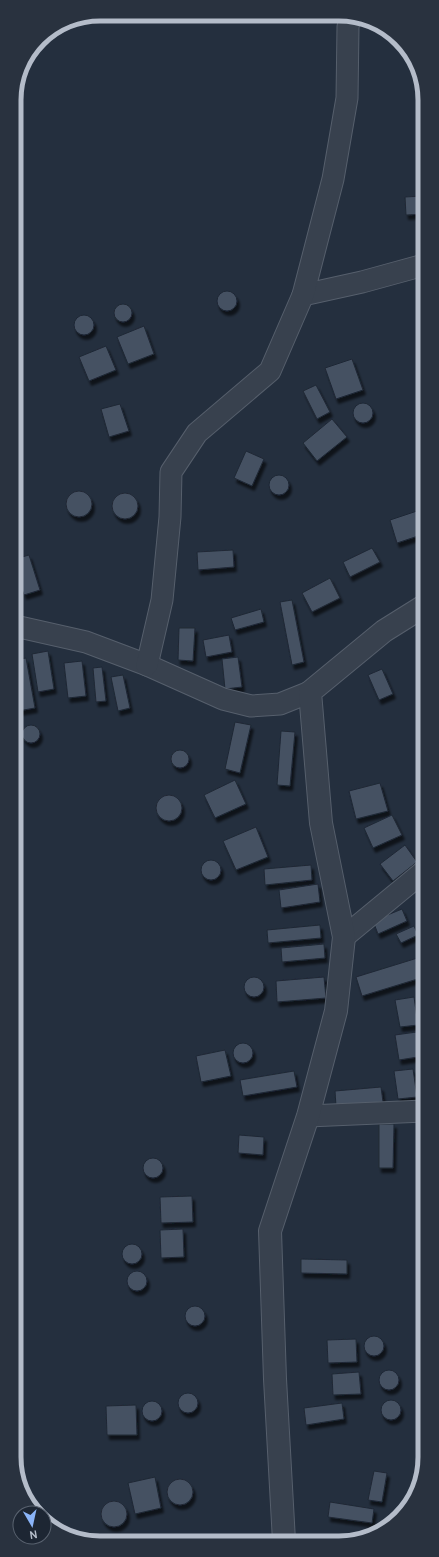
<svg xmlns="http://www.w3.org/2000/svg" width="439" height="1557" viewBox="0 0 439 1557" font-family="Overpass,sans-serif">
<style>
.building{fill:#455162;stroke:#1f2835;filter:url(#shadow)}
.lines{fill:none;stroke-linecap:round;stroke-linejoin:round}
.minor-casing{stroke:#565f6c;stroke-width:23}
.tertiary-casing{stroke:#565f6c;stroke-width:24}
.minor{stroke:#38414e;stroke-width:21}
.tertiary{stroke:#38414e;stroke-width:22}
.rim{fill:none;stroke:#b4bcc9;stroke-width:5}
</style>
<defs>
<filter id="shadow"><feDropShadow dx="2.5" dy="4.5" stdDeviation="1" flood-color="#0009"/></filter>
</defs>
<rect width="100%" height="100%" fill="#242f3e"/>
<g class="building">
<polygon points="423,196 424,214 406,215 405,197"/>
<circle cx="227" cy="301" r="10"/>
<circle cx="123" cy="313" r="9"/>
<circle cx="84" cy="325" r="10"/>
<polygon points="144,326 154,354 128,364 117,337"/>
<polygon points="106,346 116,370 89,381 79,357"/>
<polygon points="352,359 363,390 336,399 325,368"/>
<polygon points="316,385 330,412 317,419 303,391"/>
<circle cx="363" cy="413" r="10"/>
<polygon points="120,404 129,431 109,437 101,409"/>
<polygon points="332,419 347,437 317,461 303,443"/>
<polygon points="246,451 264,459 252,486 234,478"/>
<circle cx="279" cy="485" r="10"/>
<circle cx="79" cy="504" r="13"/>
<circle cx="125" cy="506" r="13"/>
<polygon points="420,510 424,523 424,534 397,543 390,520"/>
<polygon points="372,548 380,562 350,577 343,562"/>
<polygon points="233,550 234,567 198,570 197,552"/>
<polygon points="29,555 40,590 24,595 15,568 15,559"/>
<polygon points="330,578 340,598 312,612 302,593"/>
<polygon points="292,600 304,662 292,665 280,602"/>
<polygon points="261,609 264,622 235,630 231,618"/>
<polygon points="179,628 195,628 193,661 178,660"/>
<polygon points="229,635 232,652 206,657 203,640"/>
<polygon points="48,651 54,689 38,692 32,654"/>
<polygon points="238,657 242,687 225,689 222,659"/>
<polygon points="26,658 35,708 18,711 15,694 15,660"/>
<polygon points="82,661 86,696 68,698 64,663"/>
<polygon points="102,667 106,701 96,702 93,668"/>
<polygon points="382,669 393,694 379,700 368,675"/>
<polygon points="123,675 130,708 118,711 111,677"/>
<polygon points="235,722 251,725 240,773 225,769"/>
<circle cx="31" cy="734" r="9"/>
<polygon points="281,731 295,732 290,786 277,785"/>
<circle cx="180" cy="759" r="9"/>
<polygon points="235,780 246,804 215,818 204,795"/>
<polygon points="380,783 388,811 356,819 349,791"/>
<circle cx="169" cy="808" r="13"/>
<polygon points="392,815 402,835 373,848 364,828"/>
<polygon points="256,827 268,857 236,870 223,841"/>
<polygon points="405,845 417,862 393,881 380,864"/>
<circle cx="211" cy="870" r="10"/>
<polygon points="311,865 312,880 265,885 264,869"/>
<polygon points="318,884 320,902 281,908 279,890"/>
<polygon points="402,909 407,921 378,934 373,921"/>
<polygon points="320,925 321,938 268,943 267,930"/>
<polygon points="414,926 418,935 401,943 396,934"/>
<polygon points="324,944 325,958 282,962 281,948"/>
<polygon points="424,956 424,977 362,996 356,977"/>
<circle cx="254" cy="987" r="10"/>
<polygon points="324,977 326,998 277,1002 276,981"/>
<polygon points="414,997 418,1025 400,1027 395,1000"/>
<polygon points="424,1031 424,1056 399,1060 395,1035"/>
<circle cx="243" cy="1053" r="10"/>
<polygon points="225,1050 231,1076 201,1082 196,1056"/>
<polygon points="413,1069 417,1097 398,1099 394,1071"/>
<polygon points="294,1071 297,1087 243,1096 240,1080"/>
<polygon points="381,1087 383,1102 336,1106 335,1091"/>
<polygon points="379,1124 394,1124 393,1168 379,1168"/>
<polygon points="239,1135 264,1137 263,1155 238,1153"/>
<circle cx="153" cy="1168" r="10"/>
<polygon points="192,1196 193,1222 161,1223 160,1197"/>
<polygon points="183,1229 184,1257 161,1258 160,1230"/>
<circle cx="132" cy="1254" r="10"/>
<polygon points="301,1259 347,1260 347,1274 301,1273"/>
<circle cx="137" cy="1281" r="10"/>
<circle cx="195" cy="1316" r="10"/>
<circle cx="374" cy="1346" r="10"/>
<polygon points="356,1339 357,1362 328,1363 327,1340"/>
<circle cx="389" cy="1380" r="10"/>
<polygon points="359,1372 361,1394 333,1395 332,1374"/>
<circle cx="188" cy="1403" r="10"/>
<circle cx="391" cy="1410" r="10"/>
<circle cx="152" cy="1411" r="10"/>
<polygon points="342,1403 344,1419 306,1425 304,1408"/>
<polygon points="136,1405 137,1435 107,1435 106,1406"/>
<polygon points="374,1471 387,1473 382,1502 368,1500"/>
<polygon points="155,1477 161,1508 135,1514 128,1483"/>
<circle cx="180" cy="1492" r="13"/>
<circle cx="114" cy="1514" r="13"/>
<polygon points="330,1502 374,1509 372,1523 328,1517"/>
<polygon points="351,1534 355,1534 360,1539 355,1541 342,1541 343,1537"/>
</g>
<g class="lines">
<defs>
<g id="minor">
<polyline points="303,295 362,282 424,265"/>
<polyline points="15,626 86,642 147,665 223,699 251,706 280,704 310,692"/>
<polyline points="147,665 162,600 170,517 171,472 197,433 270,371 303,295 333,179 347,98 348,27 350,16"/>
<polyline points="344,937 424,871"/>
<polyline points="308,1116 424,1111"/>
</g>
<polyline id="tertiary" points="284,1541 275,1379 270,1231 308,1116 336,1011 344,937 321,823 310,692 384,631 424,606"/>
</defs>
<use href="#minor" class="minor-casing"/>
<use href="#tertiary" class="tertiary-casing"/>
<use href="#minor" class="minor"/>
<use href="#tertiary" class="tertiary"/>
</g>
<path d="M0 0H439V1557H0ZM100 21H339A79 79 0 0 1 418 100V1457A79 79 0 0 1 339 1536H100A79 79 0 0 1 21 1457V100A79 79 0 0 1 100 21Z" fill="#29323f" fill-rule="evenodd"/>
<path class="rim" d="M100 21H339A79 79 0 0 1 418 100V1457A79 79 0 0 1 339 1536H100A79 79 0 0 1 21 1457V100A79 79 0 0 1 100 21Z"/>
<g transform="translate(32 1525) rotate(171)"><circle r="19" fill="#1d2633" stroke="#59626f"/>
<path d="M0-3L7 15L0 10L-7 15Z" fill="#8ab4f8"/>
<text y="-6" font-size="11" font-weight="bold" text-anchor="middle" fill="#b4bcc9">N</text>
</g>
</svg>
